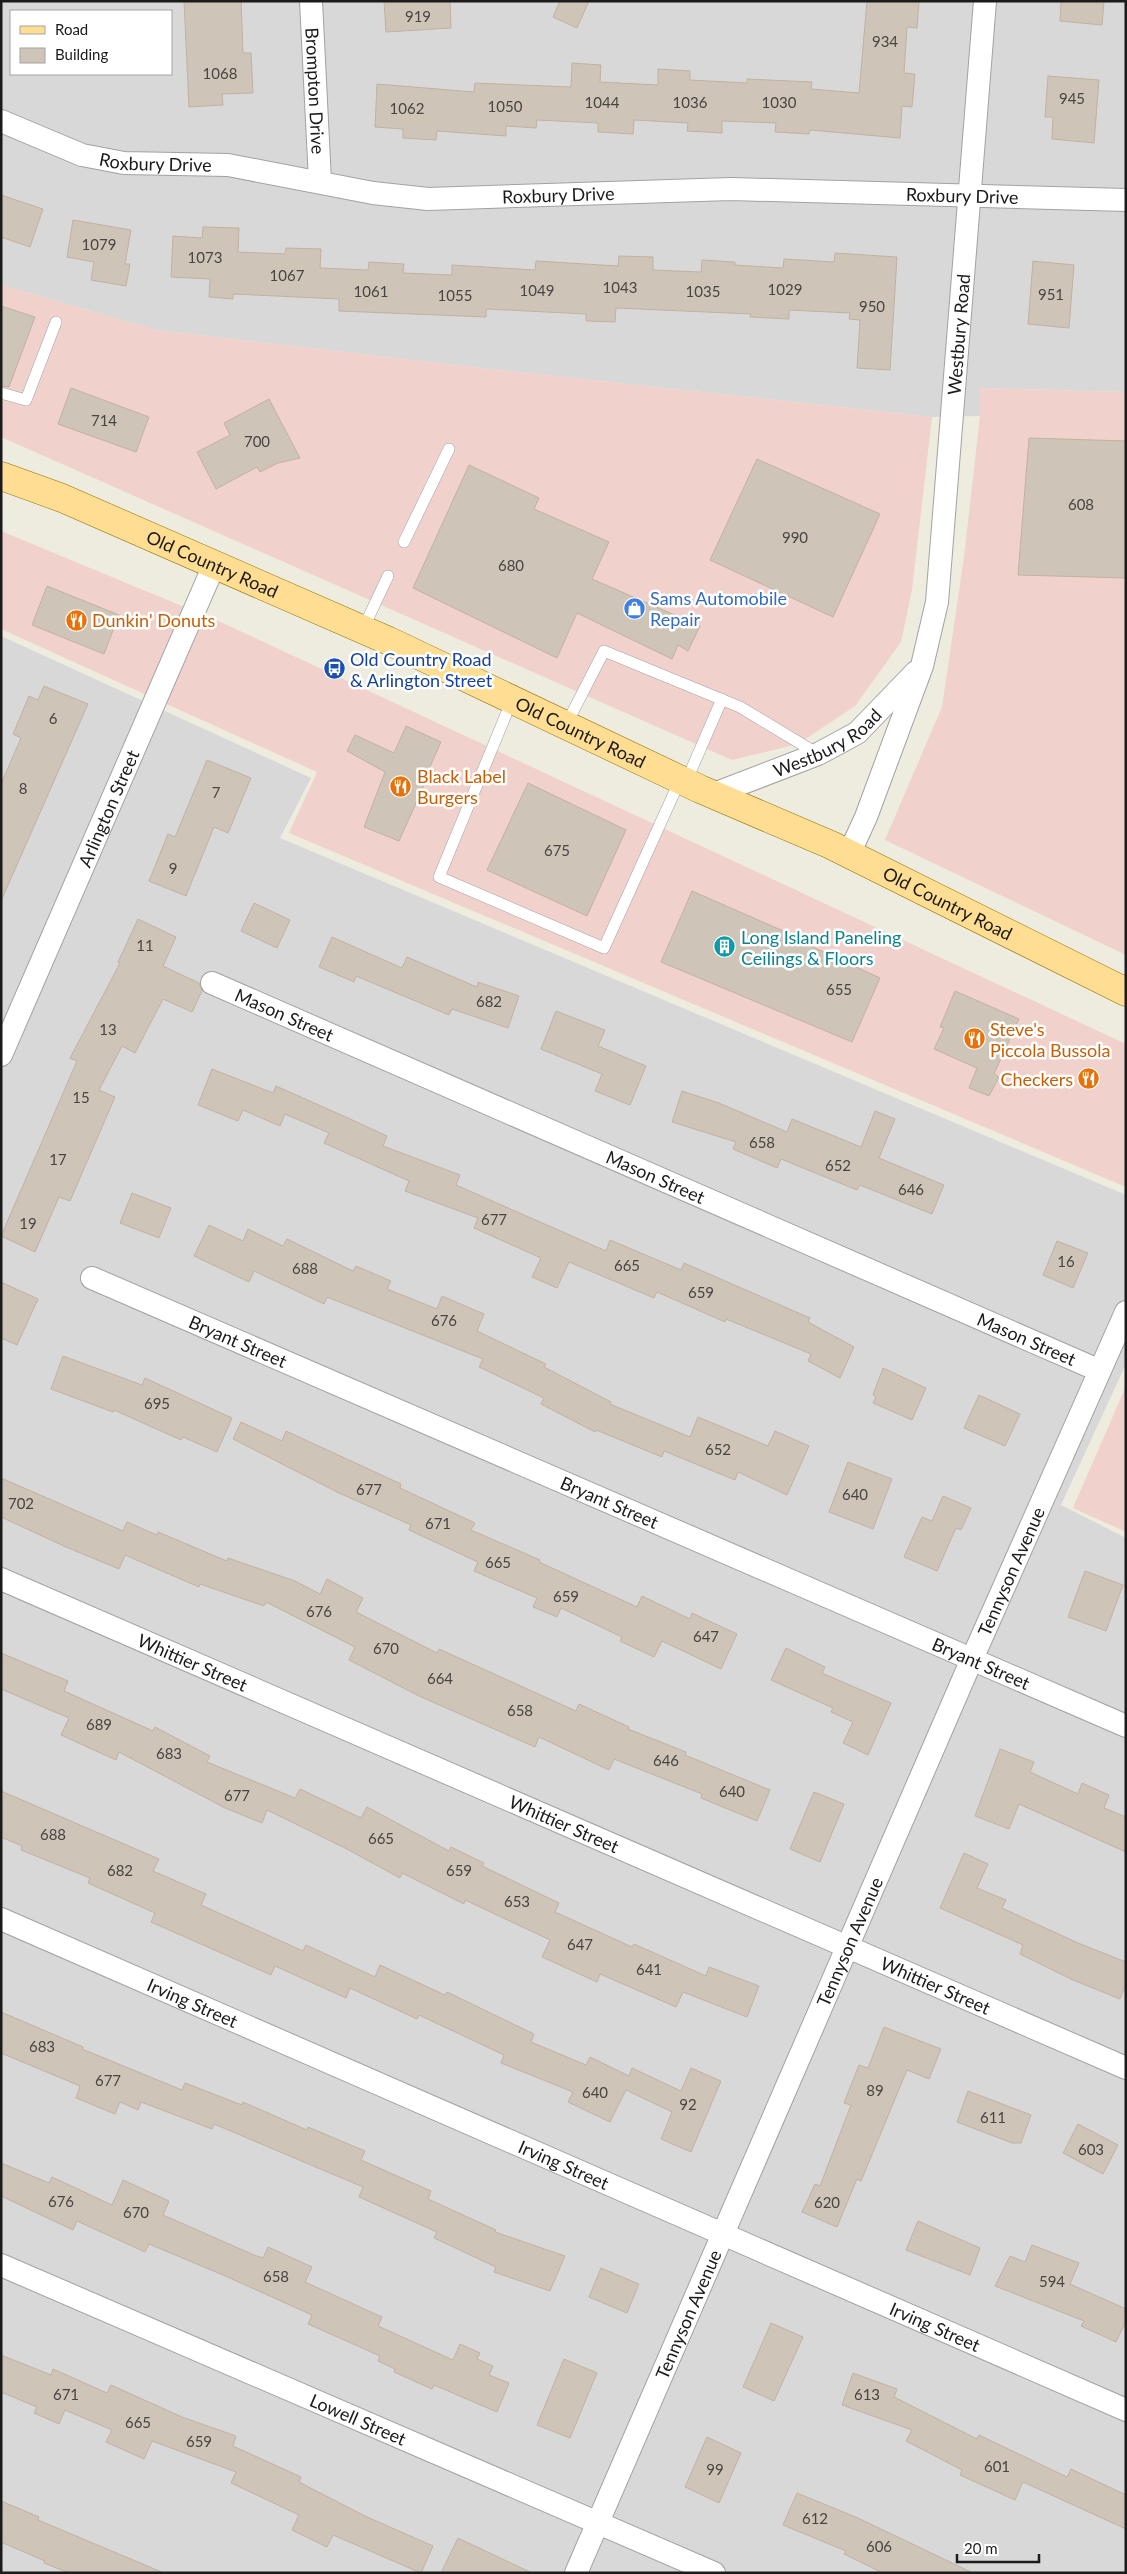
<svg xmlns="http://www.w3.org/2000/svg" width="1127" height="2574" viewBox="0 0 1127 2574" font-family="Lato,sans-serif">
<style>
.residential{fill:#d9d8d8;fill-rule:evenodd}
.commercial{fill:#f1d1cc}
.building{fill:#cec4b8;stroke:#c1b2a0}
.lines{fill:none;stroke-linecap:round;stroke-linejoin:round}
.service-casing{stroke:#a2a2a2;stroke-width:12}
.minor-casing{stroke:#a2a2a2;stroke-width:24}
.primary-casing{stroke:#927200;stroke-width:29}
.service{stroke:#fff;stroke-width:11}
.minor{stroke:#fff;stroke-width:22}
.primary{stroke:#ffdd93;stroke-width:28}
.labels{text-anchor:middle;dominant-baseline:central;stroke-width:5;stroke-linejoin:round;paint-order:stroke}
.number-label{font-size:15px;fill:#484542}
.street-label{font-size:18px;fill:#1b1b1b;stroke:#fff}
.shop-label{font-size:18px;fill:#366cbe;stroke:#fff;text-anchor:start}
.food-label{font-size:18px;fill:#c56008;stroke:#fff;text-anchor:start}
.transit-label{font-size:18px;fill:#164399;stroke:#fff;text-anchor:start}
.culture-label{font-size:18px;fill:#0d838f;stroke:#fff;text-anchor:start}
</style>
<rect width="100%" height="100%" fill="#eeebdf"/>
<g class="residential">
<path d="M1,1H1126V392L980,388V416L932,417L472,367L156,330L1,285ZM11,11H171V74H11Z"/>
<polygon points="1,636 311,778 280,838 1126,1195 1126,1364 1061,1505 1126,1538 1126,2573 1,2573"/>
</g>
<g class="commercial">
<polygon points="1,285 156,330 472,367 932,417 912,590 901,642 855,706 798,744 732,760 1,437"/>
<polygon points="980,388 1126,392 1126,955 885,840 942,707 964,557 980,416"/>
<polygon points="1,531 225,624 1126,1044 1126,1187 289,833 317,772 1,629"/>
<polygon points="1126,1386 1126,1532 1073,1508"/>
</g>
<g class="building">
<polygon points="184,1 241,1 243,53 251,53 253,93 222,94 223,105 189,107"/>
<polygon points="384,1 450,1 451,28 386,32"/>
<polygon points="560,1 589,1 577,28 553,17"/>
<polygon points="867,1 919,1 917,28 907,27 904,73 915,74 912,107 902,106 900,138 810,130 809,134 775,132 776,123 722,121 722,133 687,131 688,123 634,120 633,134 598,132 598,123 537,120 536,128 506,126 506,136 437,131 436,140 403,138 403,129 375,127 377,84 474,92 475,83 571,87 572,63 601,65 600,82 658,85 658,69 690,71 690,80 747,83 747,79 812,82 811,89 859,93"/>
<polygon points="1061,1 1104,1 1102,25 1060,21"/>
<polygon points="1048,76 1099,80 1094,143 1052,139 1053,117 1045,117"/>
<polygon points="1,195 43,209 30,247 1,237"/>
<polygon points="73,220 131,230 125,264 130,264 126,286 91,280 94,262 67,257"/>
<polygon points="203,227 239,228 238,252 285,254 286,248 321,249 320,268 368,270 369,262 404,264 403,273 452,275 452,265 535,270 536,261 618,266 619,256 653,257 653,270 701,272 702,260 735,262 735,265 783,268 784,259 834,262 835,253 897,257 890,370 857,368 860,320 849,319 850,313 789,310 789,319 750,317 751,314 616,308 615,322 586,321 586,314 486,309 486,317 339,311 339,299 233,294 233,299 209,297 210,279 171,277 173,236 202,238"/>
<polygon points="1033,261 1074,265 1069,328 1028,324"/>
<polygon points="1,306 35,317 9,387 1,386"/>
<polygon points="71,388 149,417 136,452 58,424"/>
<polygon points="269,399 300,458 278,463 260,472 257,467 216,489 197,452 230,435 224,423"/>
<polygon points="1029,438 1126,441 1126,578 1018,575"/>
<polygon points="757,459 880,514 833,617 710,560"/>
<polygon points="469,465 539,498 534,509 609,542 592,579 700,626 688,651 678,645 672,659 577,613 557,658 413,588"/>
<polygon points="47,586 119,615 104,654 32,625"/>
<polygon points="44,686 88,704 1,901 1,784 21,738 13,734 29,696 38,700"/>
<polygon points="406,726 441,742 429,769 431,770 399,841 364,827 385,772 347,751 355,735 394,753"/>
<polygon points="207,760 251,778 228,833 214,827 186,896 149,881 168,834 175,837"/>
<polygon points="528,783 626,830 587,916 487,870"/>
<polygon points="692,891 788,933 787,935 880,978 852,1042 661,962"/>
<polygon points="254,903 290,920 277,948 241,931"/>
<polygon points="138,919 176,937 163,966 199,983 202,991 192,1012 163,999 135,1053 122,1046 99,1090 115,1097 70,1201 59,1197 35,1252 1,1236 77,1061 70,1058 120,963 118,962"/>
<polygon points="332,937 402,968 407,957 477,987 478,982 519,996 508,1028 452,1009 449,1015 356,976 354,982 319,967"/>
<polygon points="955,991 1019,1019 994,1074 999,1077 989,1096 969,1088 977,1068 934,1049 944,1028 940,1027"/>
<polygon points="556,1011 605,1030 598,1046 646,1066 630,1105 595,1091 602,1074 541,1049"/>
<polygon points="212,1069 273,1093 276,1086 348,1118 387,1136 383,1146 460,1175 456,1185 606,1251 610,1240 681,1270 684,1263 810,1318 808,1322 854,1347 840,1378 808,1361 811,1354 726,1319 725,1322 657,1292 654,1298 569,1262 557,1288 532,1277 541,1258 474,1228 478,1218 405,1191 409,1181 324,1143 329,1133 285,1114 280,1126 243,1110 238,1121 198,1105"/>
<polygon points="682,1091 719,1103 787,1132 792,1119 861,1147 875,1111 895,1119 879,1158 944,1185 932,1214 860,1185 857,1190 781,1159 777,1168 733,1149 736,1142 672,1122"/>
<polygon points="132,1193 171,1208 159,1238 120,1223"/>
<polygon points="209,1225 243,1241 248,1229 283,1246 287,1239 353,1271 356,1266 391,1281 387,1289 437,1309 442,1296 484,1314 477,1331 546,1364 544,1367 611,1402 610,1404 690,1437 698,1417 768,1446 775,1431 809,1446 787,1495 738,1472 735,1480 664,1451 662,1457 596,1430 595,1432 541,1404 544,1398 479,1367 483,1359 327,1297 324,1304 254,1271 249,1282 194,1256"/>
<polygon points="1057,1241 1088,1253 1073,1288 1043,1275"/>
<polygon points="1,1282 38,1299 17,1345 1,1338"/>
<polygon points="63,1356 142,1385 145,1378 232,1418 217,1452 183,1437 181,1440 114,1410 113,1412 51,1389"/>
<polygon points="883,1368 926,1388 912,1420 873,1403 876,1397 873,1395"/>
<polygon points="979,1395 1020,1414 1005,1446 964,1428"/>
<polygon points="241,1422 282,1441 286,1431 401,1484 400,1488 475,1523 471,1530 540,1560 539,1562 637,1607 642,1596 690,1619 692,1613 737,1634 721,1669 662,1641 654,1657 620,1641 622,1637 561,1608 557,1617 533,1607 537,1598 474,1571 478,1562 409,1530 411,1525 339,1493 233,1439"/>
<polygon points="848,1462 892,1479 873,1529 829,1512"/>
<polygon points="1,1478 123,1531 127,1522 157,1535 158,1532 227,1561 228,1558 295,1581 320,1594 327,1579 363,1598 356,1612 437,1653 439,1649 576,1711 579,1704 629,1727 628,1729 686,1752 685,1755 770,1790 757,1821 701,1798 702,1794 614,1759 609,1770 539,1737 535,1747 419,1696 349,1660 355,1647 266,1602 264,1606 200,1584 199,1587 125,1555 119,1569 66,1547 1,1517"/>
<polygon points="943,1496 971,1508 961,1530 956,1528 937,1571 904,1557 922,1517 932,1521"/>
<polygon points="1085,1571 1123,1585 1106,1631 1068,1617"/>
<polygon points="786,1648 825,1667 822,1673 891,1703 868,1755 843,1743 853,1722 831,1712 833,1708 771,1680"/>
<polygon points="1,1653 68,1681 64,1691 153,1731 155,1727 210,1756 207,1762 295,1798 300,1789 361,1818 367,1807 449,1851 451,1847 484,1863 482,1866 559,1903 555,1912 632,1947 634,1944 706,1976 709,1967 759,1986 747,2017 683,1992 676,2007 600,1974 597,1982 542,1957 550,1940 465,1900 464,1904 402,1873 400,1878 345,1848 267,1810 262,1823 225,1808 119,1752 116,1760 61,1735 69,1718 1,1689"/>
<polygon points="1000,1749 1034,1762 1030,1772 1078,1794 1082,1783 1109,1795 1104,1808 1126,1817 1126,1852 1019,1804 1009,1829 975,1816"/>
<polygon points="1,1791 159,1859 153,1871 206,1894 201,1905 303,1951 306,1945 375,1977 380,1965 445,1995 447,1992 534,2034 531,2042 586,2065 590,2057 629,2076 632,2068 681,2091 691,2068 721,2081 691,2152 661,2139 672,2112 626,2090 610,2122 568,2102 573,2092 501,2063 504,2055 419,2015 417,2019 350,1988 346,1998 275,1966 271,1975 151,1922 155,1913 88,1883 90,1878 21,1850 22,1846 1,1837"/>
<polygon points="814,1792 844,1804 820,1862 790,1849"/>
<polygon points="964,1853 988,1864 977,1888 1006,1900 1002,1908 1078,1943 1126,1962 1126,1984 1120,1999 1073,1980 1020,1954 1023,1945 940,1908"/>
<polygon points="1,2012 83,2047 82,2049 182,2090 185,2083 242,2105 243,2102 307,2130 308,2127 365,2151 361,2160 431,2191 428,2199 496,2230 495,2232 565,2256 550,2291 494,2272 496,2267 434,2238 437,2232 359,2197 363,2187 214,2124 212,2129 141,2102 138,2110 120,2102 115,2114 76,2098 80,2086 1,2053"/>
<polygon points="884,2027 941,2049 929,2079 907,2070 861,2181 857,2179 837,2227 802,2212 815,2184 820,2186 851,2105 844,2103 859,2065 868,2068"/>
<polygon points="968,2091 1031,2115 1021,2143 1012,2143 957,2122"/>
<polygon points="1078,2124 1118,2145 1103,2174 1063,2153"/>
<polygon points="1,2163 49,2183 52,2177 112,2205 123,2180 169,2201 163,2215 254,2255 263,2258 268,2247 312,2267 305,2282 382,2317 378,2326 453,2360 460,2344 480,2353 477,2359 493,2366 489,2375 509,2383 497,2412 434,2385 432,2389 394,2372 395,2369 378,2361 380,2356 308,2324 312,2315 223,2275 149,2244 145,2252 77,2221 73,2230 1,2196"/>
<polygon points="918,2221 980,2248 970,2275 906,2250"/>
<polygon points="1032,2245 1079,2263 1070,2284 1126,2309 1126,2321 1116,2342 1081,2326 1084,2321 995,2286 1010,2256 1025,2262"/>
<polygon points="601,2268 639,2284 627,2313 589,2297"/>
<polygon points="771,2323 803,2337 774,2401 743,2387"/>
<polygon points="1,2355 51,2375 53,2369 107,2393 111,2385 182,2417 236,2436 233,2446 301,2477 299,2482 365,2516 433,2546 421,2573 333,2535 327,2547 292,2530 299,2515 231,2483 236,2472 152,2441 144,2459 106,2442 112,2430 65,2410 59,2424 34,2413 37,2407 1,2392"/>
<polygon points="564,2359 597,2373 570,2438 537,2425"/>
<polygon points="853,2373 897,2389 894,2397 977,2439 979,2435 1067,2477 1071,2469 1126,2495 1126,2529 1023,2482 1015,2500 960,2475 962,2470 906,2441 912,2430 842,2405"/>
<polygon points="707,2437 741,2453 719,2503 685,2487"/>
<polygon points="797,2493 858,2518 973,2573 883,2573 844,2554 846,2551 783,2525"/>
<polygon points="1,2501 39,2517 38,2520 164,2573 69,2573 44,2563 45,2561 1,2542"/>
<polygon points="458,2538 532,2573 441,2573"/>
</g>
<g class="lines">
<defs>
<g id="service">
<polyline points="1,393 26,400 56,322"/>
<polyline points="404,542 449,449"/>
<polyline points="363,629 388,576"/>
<polyline points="512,700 439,877 604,948 680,780"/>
<polyline points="566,725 604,651 740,707 818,754"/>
<polyline points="686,782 722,699"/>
</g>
<g id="minor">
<path id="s1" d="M311,1L320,181"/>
<path id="s2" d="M1,121L82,155L124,163L228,165L373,193L428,199L731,189L1126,200"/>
<path id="s3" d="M714,794L818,754L857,733L916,672"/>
<path id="s4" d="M849,854L866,817L922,666L937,602L985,1"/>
<path id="s5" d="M212,983L1098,1370"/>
<path id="s6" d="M1,1055L215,563"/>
<path id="s7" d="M92,1278L1126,1726"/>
<path id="s8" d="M1,1579L1126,2068"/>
<path id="s9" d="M1,1919L1126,2410"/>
<path id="s10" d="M1,2265L714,2573"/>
<path id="s11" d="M576,2573L972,1659L1126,1312"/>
</g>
<g id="primary">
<path id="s12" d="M1,476L62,498L389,641L700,789L831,845L1126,992"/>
</g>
</defs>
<use href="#service" class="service-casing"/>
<use href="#minor" class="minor-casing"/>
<use href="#primary" class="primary-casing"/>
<use href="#service" class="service"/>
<use href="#minor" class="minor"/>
<use href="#primary" class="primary"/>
</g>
<defs>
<symbol id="shop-disc" viewBox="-11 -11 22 22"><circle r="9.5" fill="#3f7fe0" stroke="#fff"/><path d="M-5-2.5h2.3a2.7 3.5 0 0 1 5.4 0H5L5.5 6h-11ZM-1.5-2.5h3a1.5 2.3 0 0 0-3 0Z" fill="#fff"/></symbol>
<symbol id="restaurant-disc" viewBox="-11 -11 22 22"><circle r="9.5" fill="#e8710a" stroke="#fff"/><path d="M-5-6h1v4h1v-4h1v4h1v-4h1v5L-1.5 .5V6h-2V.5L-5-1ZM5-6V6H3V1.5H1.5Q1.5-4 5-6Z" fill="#fff"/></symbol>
<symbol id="bus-disc" viewBox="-11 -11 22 22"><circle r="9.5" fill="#1a4fb4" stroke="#fff"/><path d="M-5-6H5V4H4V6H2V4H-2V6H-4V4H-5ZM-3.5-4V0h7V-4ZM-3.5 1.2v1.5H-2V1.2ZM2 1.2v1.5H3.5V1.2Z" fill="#fff"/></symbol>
<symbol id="building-disc" viewBox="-11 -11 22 22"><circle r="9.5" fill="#0f9aa8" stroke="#fff"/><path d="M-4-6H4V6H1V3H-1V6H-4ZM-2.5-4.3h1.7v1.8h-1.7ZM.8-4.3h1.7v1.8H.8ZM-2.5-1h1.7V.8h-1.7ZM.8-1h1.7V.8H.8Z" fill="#fff"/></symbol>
</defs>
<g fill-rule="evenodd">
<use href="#shop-disc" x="622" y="596" width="25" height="25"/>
<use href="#restaurant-disc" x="64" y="608" width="25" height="25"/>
<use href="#bus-disc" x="322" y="656" width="25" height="25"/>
<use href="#restaurant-disc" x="388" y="774" width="25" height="25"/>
<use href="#building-disc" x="712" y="934" width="25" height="25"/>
<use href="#restaurant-disc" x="962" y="1026" width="25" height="25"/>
<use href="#restaurant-disc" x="1076" y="1066" width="25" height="25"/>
</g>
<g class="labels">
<g class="number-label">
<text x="418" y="16">919</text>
<text x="885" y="41">934</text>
<text x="220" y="73">1068</text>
<text x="1072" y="98">945</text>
<text x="602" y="102">1044</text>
<text x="690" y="102">1036</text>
<text x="779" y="102">1030</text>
<text x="505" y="106">1050</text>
<text x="407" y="108">1062</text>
<text x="99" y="244">1079</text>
<text x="205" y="257">1073</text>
<text x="287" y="275">1067</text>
<text x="620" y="287">1043</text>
<text x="785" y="289">1029</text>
<text x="537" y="290">1049</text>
<text x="371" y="291">1061</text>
<text x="703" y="291">1035</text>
<text x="1051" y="294">951</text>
<text x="455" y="295">1055</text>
<text x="872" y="306">950</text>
<text x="104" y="420">714</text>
<text x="257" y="441">700</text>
<text x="1081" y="504">608</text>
<text x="795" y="537">990</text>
<text x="511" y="565">680</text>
<text x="53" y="718">6</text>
<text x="23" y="788">8</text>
<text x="216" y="792">7</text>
<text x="557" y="850">675</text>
<text x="173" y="868">9</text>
<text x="145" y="945">11</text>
<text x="839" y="989">655</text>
<text x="489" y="1001">682</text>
<text x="108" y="1029">13</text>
<text x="81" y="1097">15</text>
<text x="762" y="1142">658</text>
<text x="58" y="1159">17</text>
<text x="838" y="1165">652</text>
<text x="911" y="1189">646</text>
<text x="494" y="1219">677</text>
<text x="28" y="1223">19</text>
<text x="1066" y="1261">16</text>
<text x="627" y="1265">665</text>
<text x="305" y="1268">688</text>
<text x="701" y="1292">659</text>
<text x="444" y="1320">676</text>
<text x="157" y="1403">695</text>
<text x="718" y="1449">652</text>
<text x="369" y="1489">677</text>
<text x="855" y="1494">640</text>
<text x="21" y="1503">702</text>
<text x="438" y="1523">671</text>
<text x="498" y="1562">665</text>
<text x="566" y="1596">659</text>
<text x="319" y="1611">676</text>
<text x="706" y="1636">647</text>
<text x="386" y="1648">670</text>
<text x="440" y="1678">664</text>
<text x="520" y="1710">658</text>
<text x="99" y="1724">689</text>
<text x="169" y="1753">683</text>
<text x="666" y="1760">646</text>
<text x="732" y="1791">640</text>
<text x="237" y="1795">677</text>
<text x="53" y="1834">688</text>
<text x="381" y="1838">665</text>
<text x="120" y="1870">682</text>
<text x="459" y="1870">659</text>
<text x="517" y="1901">653</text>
<text x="580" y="1944">647</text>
<text x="649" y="1969">641</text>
<text x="42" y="2046">683</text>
<text x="108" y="2080">677</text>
<text x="875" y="2090">89</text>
<text x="595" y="2092">640</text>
<text x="688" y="2104">92</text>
<text x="993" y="2117">611</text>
<text x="1091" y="2149">603</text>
<text x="61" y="2201">676</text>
<text x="827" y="2202">620</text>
<text x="136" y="2212">670</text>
<text x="276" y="2276">658</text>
<text x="1052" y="2281">594</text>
<text x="66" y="2394">671</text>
<text x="867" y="2394">613</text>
<text x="138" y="2422">665</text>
<text x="199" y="2441">659</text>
<text x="997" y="2466">601</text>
<text x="715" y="2469">99</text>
<text x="815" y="2518">612</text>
<text x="879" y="2546">606</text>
</g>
<g class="street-label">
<text stroke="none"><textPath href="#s1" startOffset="90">Brompton Drive</textPath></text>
<text stroke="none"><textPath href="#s2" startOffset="162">Roxbury Drive</textPath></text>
<text stroke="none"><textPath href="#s2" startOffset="568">Roxbury Drive</textPath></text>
<text stroke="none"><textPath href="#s2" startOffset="972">Roxbury Drive</textPath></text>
<text stroke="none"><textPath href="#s4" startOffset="536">Westbury Road</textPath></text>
<text stroke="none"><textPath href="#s12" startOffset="229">Old Country Road</textPath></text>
<text stroke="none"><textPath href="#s12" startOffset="634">Old Country Road</textPath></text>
<text stroke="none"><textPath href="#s3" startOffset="125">Westbury Road</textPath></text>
<text stroke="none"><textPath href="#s6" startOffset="269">Arlington Street</textPath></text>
<text stroke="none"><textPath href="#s12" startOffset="1039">Old Country Road</textPath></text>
<text stroke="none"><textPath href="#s5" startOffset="79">Mason Street</textPath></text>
<text stroke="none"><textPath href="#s5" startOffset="484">Mason Street</textPath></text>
<text stroke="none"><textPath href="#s5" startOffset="889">Mason Street</textPath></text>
<text stroke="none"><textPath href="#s7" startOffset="159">Bryant Street</textPath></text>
<text stroke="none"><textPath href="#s7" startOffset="564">Bryant Street</textPath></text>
<text stroke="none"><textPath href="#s11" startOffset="1092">Tennyson Avenue</textPath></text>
<text stroke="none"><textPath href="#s8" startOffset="209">Whittier Street</textPath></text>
<text stroke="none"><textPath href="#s7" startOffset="969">Bryant Street</textPath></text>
<text stroke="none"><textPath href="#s8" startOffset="614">Whittier Street</textPath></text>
<text stroke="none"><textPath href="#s11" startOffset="688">Tennyson Avenue</textPath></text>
<text stroke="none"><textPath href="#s8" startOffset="1019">Whittier Street</textPath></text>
<text stroke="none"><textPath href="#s9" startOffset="209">Irving Street</textPath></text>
<text stroke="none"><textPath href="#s9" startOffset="614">Irving Street</textPath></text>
<text stroke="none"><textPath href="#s11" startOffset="282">Tennyson Avenue</textPath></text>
<text stroke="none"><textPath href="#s9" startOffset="1019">Irving Street</textPath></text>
<text stroke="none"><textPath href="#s10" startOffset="389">Lowell Street</textPath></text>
</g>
<g class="shop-label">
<text x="650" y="598">Sams Automobile<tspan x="650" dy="21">Repair</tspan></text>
</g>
<g class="food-label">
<text x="92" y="620">Dunkin' Donuts</text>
<text x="417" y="776">Black Label<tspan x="417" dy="21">Burgers</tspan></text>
<text x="990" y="1029">Steve's<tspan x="990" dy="21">Piccola Bussola</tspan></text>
<text x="1073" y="1079" text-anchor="end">Checkers</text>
</g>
<g class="transit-label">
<text x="350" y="659">Old Country Road<tspan x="350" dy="21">&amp; Arlington Street</tspan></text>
</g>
<g class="culture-label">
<text x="741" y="937">Long Island Paneling<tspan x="741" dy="21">Ceilings &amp; Floors</tspan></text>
</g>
</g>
<rect width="1127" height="2574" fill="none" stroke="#1b1b1b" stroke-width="5"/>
<rect x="10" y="10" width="162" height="65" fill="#ffffff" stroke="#a4a4a4"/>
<rect x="20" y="26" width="25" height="8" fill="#ffdd93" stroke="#a4a4a4"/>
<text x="55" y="35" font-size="15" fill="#1b1b1b">Road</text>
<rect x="20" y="48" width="25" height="15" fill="#cec4b8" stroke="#a4a4a4"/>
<text x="55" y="60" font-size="15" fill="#1b1b1b">Building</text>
<path d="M957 2554v8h82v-8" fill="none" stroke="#1b1b1b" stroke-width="2.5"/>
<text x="964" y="2554" font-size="15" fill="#1b1b1b" stroke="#ffffff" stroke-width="4" paint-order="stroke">20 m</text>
</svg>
